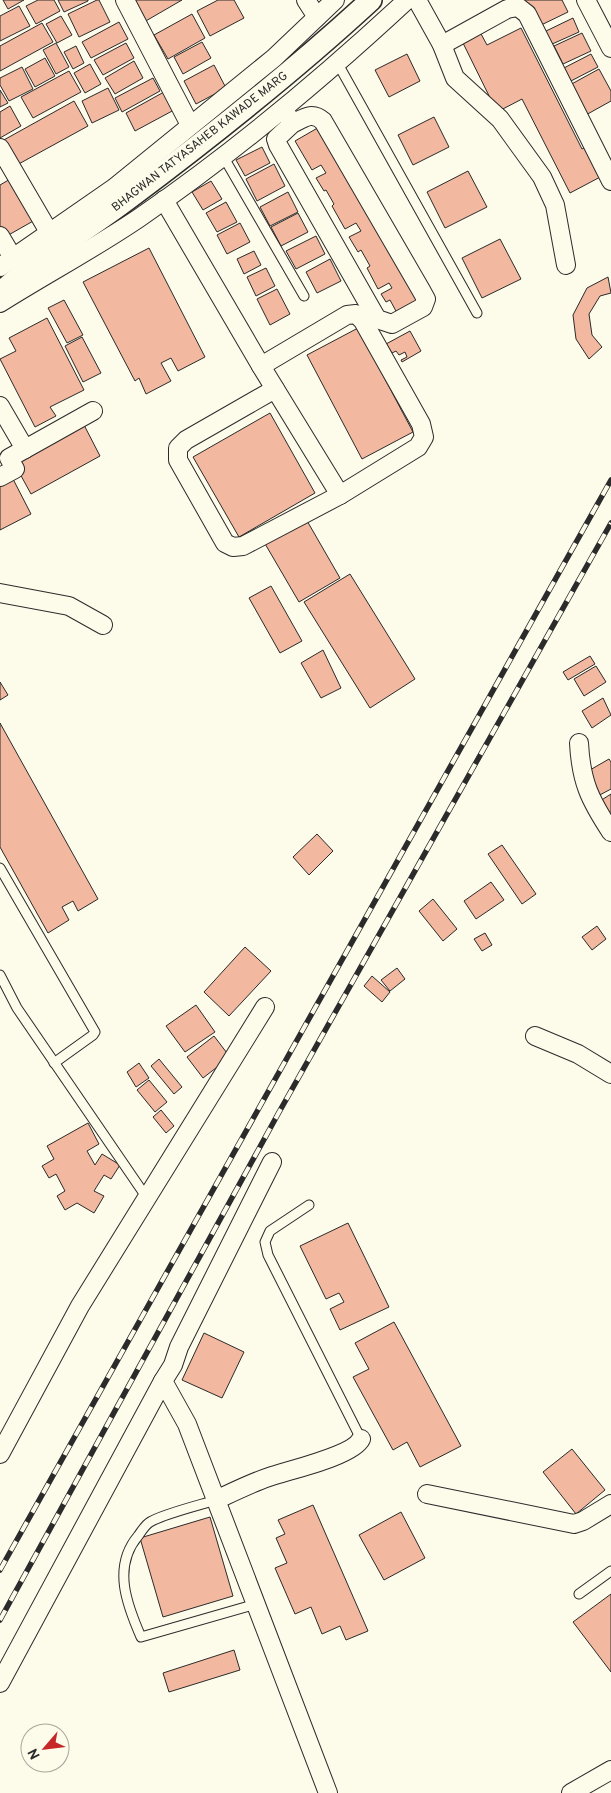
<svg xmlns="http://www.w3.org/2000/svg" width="611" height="1793" viewBox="0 0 611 1793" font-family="Overpass,sans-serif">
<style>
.building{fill:#f2b8a0;stroke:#2b2b2b}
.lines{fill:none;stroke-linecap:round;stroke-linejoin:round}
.service-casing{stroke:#2b2b2b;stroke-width:11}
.minor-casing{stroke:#2b2b2b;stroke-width:20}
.tertiary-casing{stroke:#2b2b2b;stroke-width:24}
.service{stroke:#fdfbea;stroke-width:9}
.minor{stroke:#fdfbea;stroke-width:18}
.tertiary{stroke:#fdfbea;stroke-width:21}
.rail-casing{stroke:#2b2b2b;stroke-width:5.5}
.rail{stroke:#fdfbea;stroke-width:4;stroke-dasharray:11;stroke-linecap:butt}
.labels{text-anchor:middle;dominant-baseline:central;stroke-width:4;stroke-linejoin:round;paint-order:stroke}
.street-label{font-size:12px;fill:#2b2b2b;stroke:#fdfbea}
</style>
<rect width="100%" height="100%" fill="#fdfbea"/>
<g class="building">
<polygon points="3,0 24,0 8,9"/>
<polygon points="38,0 54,0 60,11 36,24 26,6"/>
<polygon points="58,0 88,0 88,1 64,12"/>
<polygon points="97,0 99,0 110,22 79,37 68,14"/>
<polygon points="131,0 182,0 144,22"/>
<polygon points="218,0 234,0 244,18 210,36 197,11"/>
<polygon points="524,0 562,0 568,12 537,27"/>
<polygon points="19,6 30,26 0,41 0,16"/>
<polygon points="192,14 205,38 168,59 154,35"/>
<polygon points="61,16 72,35 57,43 46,24"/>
<polygon points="573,18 579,32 550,45 544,32"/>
<polygon points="119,22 128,39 91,58 82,42"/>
<polygon points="42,23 53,42 0,71 0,46"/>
<polygon points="521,28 582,149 590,145 604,175 570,193 522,99 497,112 462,41 480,32 487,45"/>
<polygon points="582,33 591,51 563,64 554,46"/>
<polygon points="202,42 211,58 183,74 174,57"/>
<polygon points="56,43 69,67 56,74 43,50"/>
<polygon points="126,43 134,58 103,75 94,60"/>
<polygon points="76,46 84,63 73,69 64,52"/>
<polygon points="407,54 420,81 389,97 375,70"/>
<polygon points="591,54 598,67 569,82 562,69"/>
<polygon points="45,58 55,76 35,87 25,69"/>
<polygon points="134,61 143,78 115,94 105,78"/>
<polygon points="90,64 101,84 85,93 74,73"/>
<polygon points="214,65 226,88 196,104 184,81"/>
<polygon points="22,67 33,89 9,101 0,85 0,78"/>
<polygon points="599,69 611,91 611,101 584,116 568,86"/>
<polygon points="69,71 81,92 33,118 21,97"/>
<polygon points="153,78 160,91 122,112 115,98"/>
<polygon points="108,88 119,110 92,123 82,101"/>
<polygon points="0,90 8,103 0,107"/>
<polygon points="164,92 174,110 135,131 126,113"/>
<polygon points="74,101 88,126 15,166 2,141"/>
<polygon points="10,106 21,126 0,138 0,112"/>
<polygon points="434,117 449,147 413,165 398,135"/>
<polygon points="321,126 419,301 397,313 390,300 386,302 381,294 392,288 389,283 378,289 367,268 370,266 361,250 358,252 349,237 361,231 356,223 345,229 332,206 334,204 326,190 324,191 316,178 326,173 321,165 312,170 295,141"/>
<polygon points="262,147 270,163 245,176 236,160"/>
<polygon points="274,164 285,186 257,201 246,179"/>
<polygon points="468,171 487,207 445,228 427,192"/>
<polygon points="12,178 35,220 5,237 0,227 0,185"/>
<polygon points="211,181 222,199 203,210 192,192"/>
<polygon points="288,192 298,212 270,226 260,207"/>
<polygon points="226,202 237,222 217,232 206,213"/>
<polygon points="298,213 308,232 281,246 271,227"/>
<polygon points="240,223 250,242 227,254 217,235"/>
<polygon points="316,236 325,254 296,269 286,251"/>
<polygon points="500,239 521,279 482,298 462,258"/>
<polygon points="149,248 205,357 178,371 171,358 161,363 171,381 146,394 139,378 135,381 83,282"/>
<polygon points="254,251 261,265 244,274 237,259"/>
<polygon points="330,259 341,281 317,293 306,272"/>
<polygon points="266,268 275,286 256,296 247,277"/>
<polygon points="608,277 611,293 600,296 589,314 592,335 602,347 589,359 576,339 573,315 587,288"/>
<polygon points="277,289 290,314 270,325 257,299"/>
<polygon points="64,300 83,335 67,343 48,308"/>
<polygon points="47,318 84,390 50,407 56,416 35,427 0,359 16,351 9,338"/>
<polygon points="358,328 413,432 362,459 307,355"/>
<polygon points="410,331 421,351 402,362 401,360 407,357 405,352 399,355 396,351 392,353 386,344"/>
<polygon points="82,337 101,373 83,382 65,346"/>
<polygon points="270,413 315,493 239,537 193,457"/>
<polygon points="83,423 100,456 31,494 13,461"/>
<polygon points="13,479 31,514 0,530 0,486"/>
<polygon points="306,519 340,578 299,602 264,542"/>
<polygon points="350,574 415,679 370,708 304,602"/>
<polygon points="271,586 302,641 280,653 249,598"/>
<polygon points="323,650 341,688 321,698 301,663"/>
<polygon points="590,656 595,664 568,680 563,672"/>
<polygon points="596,666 606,682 584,696 574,679"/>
<polygon points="0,682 8,695 0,700"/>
<polygon points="603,698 611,715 592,728 582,711"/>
<polygon points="0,723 98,899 78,911 73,901 62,907 69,920 48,933 0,847"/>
<polygon points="609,759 611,762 611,789 596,797 583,774"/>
<polygon points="611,794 611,819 600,801"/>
<polygon points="317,834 333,851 309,875 293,857"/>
<polygon points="502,845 536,894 522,904 488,854"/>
<polygon points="491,882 504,900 476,919 464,901"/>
<polygon points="433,899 457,929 443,941 419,911"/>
<polygon points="597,926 606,939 592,950 582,937"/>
<polygon points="485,933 492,945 482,951 474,939"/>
<polygon points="245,947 271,971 229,1016 204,992"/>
<polygon points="397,968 405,979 390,991 381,980"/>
<polygon points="372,976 390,992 382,1002 364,986"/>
<polygon points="196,1005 215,1032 185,1052 166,1026"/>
<polygon points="214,1036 230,1057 203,1078 187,1057"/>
<polygon points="159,1059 182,1087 174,1094 151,1066"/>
<polygon points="139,1063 149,1078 136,1087 127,1072"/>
<polygon points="149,1080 167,1102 155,1112 137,1090"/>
<polygon points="161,1110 174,1126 166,1133 153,1117"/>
<polygon points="88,1123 99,1144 87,1151 95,1165 102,1154 120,1165 111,1179 104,1175 94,1191 104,1196 94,1213 77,1203 65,1210 57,1196 65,1191 56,1174 49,1178 42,1166 54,1159 47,1146"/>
<polygon points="348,1223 389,1307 340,1330 330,1309 344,1302 339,1293 326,1299 300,1246"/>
<polygon points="394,1322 461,1446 420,1467 407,1442 393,1450 353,1377 369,1369 355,1343"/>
<polygon points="204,1333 244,1352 222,1398 182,1380"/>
<polygon points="572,1449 605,1490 576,1514 543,1472"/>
<polygon points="313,1505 368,1631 346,1640 340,1626 322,1634 311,1607 295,1614 275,1568 287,1563 276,1538 285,1534 278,1520"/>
<polygon points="401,1512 425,1558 384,1580 359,1535"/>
<polygon points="210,1517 233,1596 163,1617 140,1538"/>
<polygon points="611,1594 611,1672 573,1622"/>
<polygon points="234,1650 240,1670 169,1692 163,1673"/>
</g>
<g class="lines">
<defs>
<g id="service">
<polyline points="338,64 477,313"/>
<polyline points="223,156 304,296"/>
<polyline points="0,868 95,1032 93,1035 54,1063"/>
<polyline points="0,975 17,1008 147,1198"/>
<polyline points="309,1205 270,1231 265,1242 268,1255 361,1439"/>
<path d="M216,1500C200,1505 163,1514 150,1522C145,1525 141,1532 138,1536C112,1567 127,1605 141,1637L256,1604"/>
<polyline points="579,1594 611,1571"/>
</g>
<g id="minor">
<polyline points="125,0 190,125"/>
<polyline points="306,0 317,17"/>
<polyline points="417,0 442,45 455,78 500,119 542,177 555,205 566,265"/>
<polyline points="586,0 611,48"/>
<polyline points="442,45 507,9 518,7 527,14 611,181"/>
<path d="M284,109L292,124C304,118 312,111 323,121L421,290L426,299L423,307L392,324L377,319L278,145L276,139L292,124"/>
<polyline points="0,148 49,232"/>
<polyline points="164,200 261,366 340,495"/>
<polyline points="0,236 13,258"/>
<polyline points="0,267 114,188 274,58 335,0"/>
<path d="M0,303C46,274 95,248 139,218C235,152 323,78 407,0"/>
<polyline points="261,366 347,315 356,314 363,321 421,424 424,437 418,447 340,495 243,546 233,547 225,543 178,460 178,448 186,440 275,389"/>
<polyline points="0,406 25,449"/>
<polyline points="0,477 15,469 9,458 93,411"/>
<polyline points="0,593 69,606 103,625"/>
<path d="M579,743C581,782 590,800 611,832"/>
<polyline points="535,1036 578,1054 611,1074"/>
<polyline points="272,1162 179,1347 173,1365 163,1381 187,1424 328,1793"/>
<polyline points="0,1454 80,1306 265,1007"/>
<polyline points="427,1494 574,1524 583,1521 611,1504"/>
<path d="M216,1500C233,1492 251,1483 269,1477C289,1470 353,1456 361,1439"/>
<polyline points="0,1683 163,1381"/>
<polyline points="571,1793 611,1770"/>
</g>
<path id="tertiary" d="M0,293C39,257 86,231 128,199C212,136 294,71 371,0"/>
</defs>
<use href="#service" class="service-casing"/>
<use href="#minor" class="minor-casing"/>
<use href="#tertiary" class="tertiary-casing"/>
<use href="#service" class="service"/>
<use href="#minor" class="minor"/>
<use href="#tertiary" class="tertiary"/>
<defs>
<g id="rail">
<polyline points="0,1570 611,480"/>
<polyline points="0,1620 278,1114 611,523"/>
</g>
</defs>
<use href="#rail" class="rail-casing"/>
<use href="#rail" class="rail"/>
</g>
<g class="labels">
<g class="street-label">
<text transform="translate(200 142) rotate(-38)">BHAGWAN TATYASAHEB KAWADE MARG</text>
</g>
</g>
<g transform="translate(45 1748) rotate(242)"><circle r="24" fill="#fdfbea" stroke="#a9a89e"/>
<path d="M0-4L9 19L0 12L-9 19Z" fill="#c62828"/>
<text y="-8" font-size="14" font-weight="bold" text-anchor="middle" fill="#2b2b2b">N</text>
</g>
</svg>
